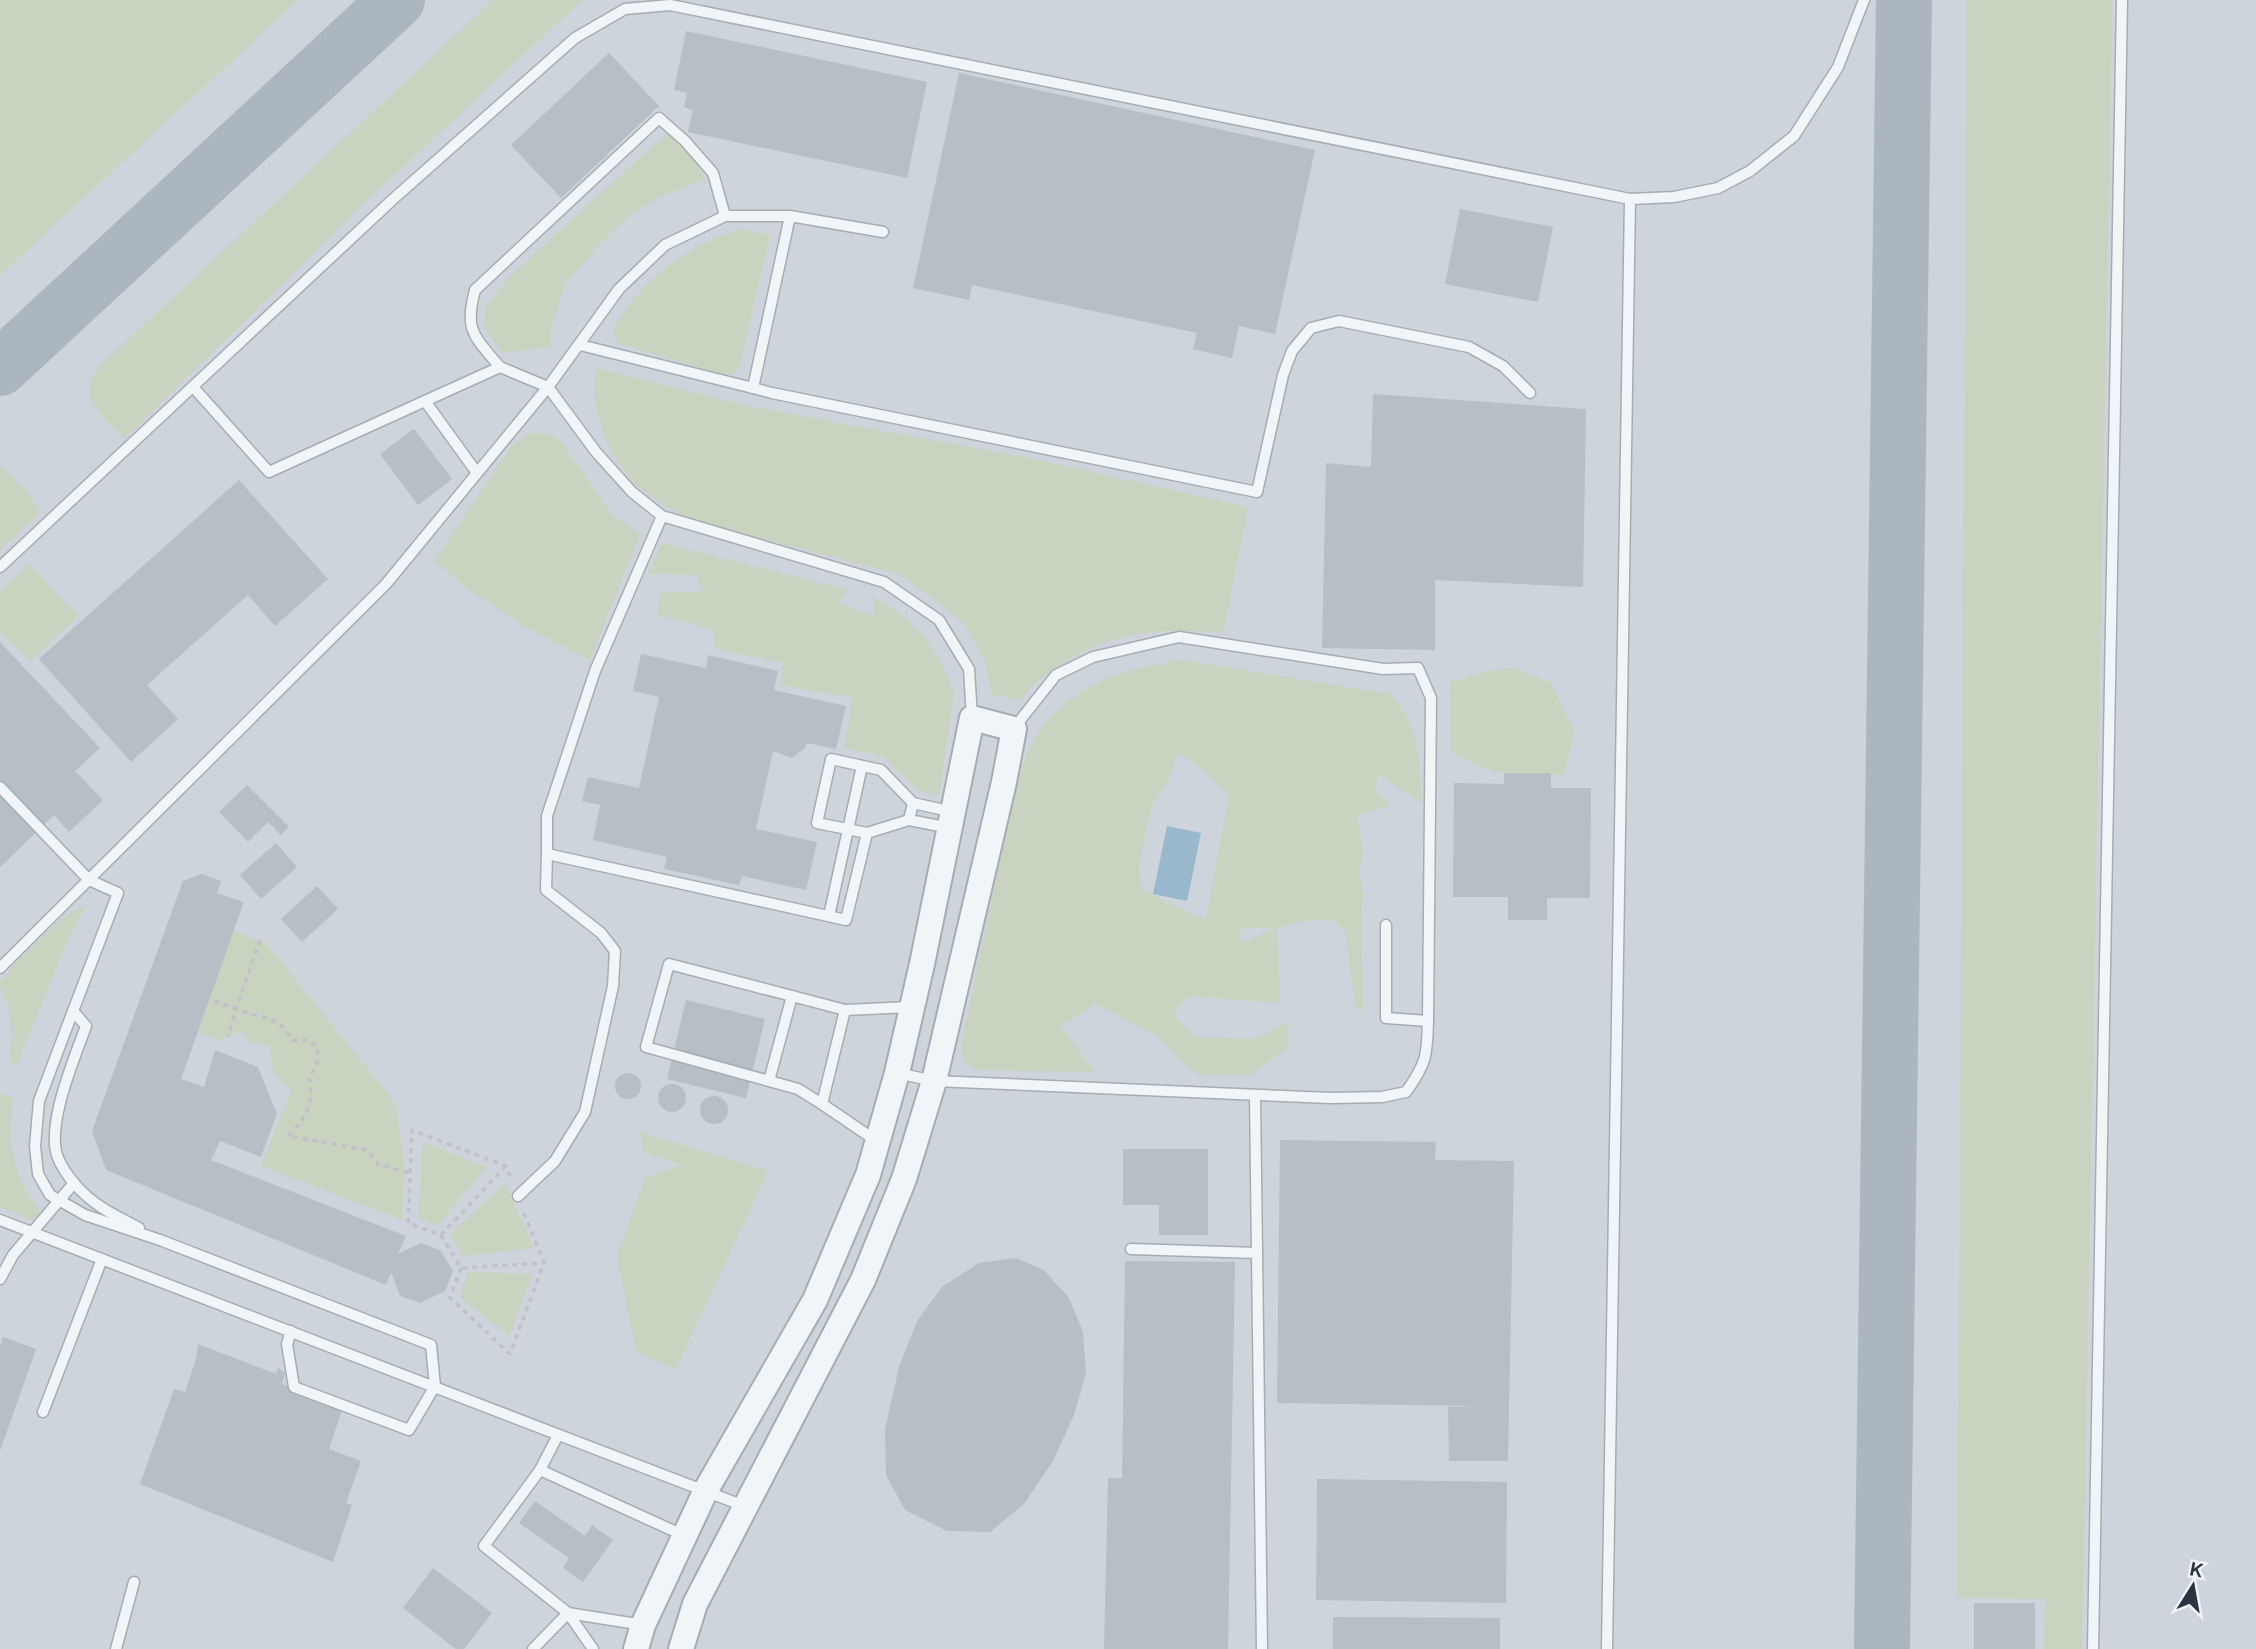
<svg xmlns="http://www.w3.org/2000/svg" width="2256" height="1649" viewBox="0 0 2256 1649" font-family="Raleway,sans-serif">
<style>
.built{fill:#cdd4db}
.green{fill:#c8d3c0;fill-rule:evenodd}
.water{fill:#99b8cb}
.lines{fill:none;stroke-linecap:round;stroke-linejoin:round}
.taxiway{stroke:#acb6be;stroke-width:56}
.building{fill:#b7bfc6}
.service-casing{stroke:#a5adb3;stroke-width:13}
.tertiary-casing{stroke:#a5adb3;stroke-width:28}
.path{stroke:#bdc3c8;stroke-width:3.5;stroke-dasharray:5 5;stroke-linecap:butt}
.service{stroke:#f2f5f7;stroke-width:10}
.tertiary{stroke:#f2f5f7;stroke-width:24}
</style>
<rect width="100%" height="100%" fill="#e0e5e9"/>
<rect class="built" x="0" y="0" width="2256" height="1649"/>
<g class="green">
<polygon points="0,0 298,0 0,275"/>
<path d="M493,0H582L359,208L124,439C109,423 80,401 93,376C96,370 103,364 108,358Z"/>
<polygon points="1967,0 2112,0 2082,1649 2044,1649 2045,1599 1957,1598"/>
<polygon points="667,133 697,162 705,180 663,195 629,216 598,246 565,283 551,328 550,347 503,353 483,326 486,306 511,275"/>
<path d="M739,229L770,235L739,366L734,373L723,375L617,343L613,329C643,278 683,248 739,229Z"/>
<path d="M596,368L754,407L1029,458L1248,507L1223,633C1161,626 1098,634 1048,673C1037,682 1028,688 1022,700L992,695L985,661L965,625L936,600L898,574L691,520C670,508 647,497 632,480C605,451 590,406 596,368Z"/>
<polygon points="530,433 550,434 562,443 612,515 640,534 590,660 527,628 466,588 435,561 511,447"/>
<polygon points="0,467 27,491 40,513 0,550"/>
<polygon points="662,543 848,590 838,603 876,617 872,596 901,615 925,638 940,661 954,693 939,796 919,791 882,756 844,748 853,698 780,685 783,663 715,649 713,630 681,620 657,616 660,593 703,591 697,575 648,574"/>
<polygon points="28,564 78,615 30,662 0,632 0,592"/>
<path d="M1182,660L1390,694C1422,732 1418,757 1422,804L1379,774L1374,787L1390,805L1357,815L1363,852L1359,873L1363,894L1361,917L1363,1012L1356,1008L1345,931L1331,919L1304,921L1277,928L1280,1003L1188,996L1172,1016L1196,1037L1254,1039L1288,1022V1047L1251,1075H1199L1192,1071L1154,1034L1095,1004L1060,1026L1095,1072L977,1070L965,1062L961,1046C973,992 984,938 995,884C1006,837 1015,755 1049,719C1087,678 1128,669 1182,660ZM1178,753L1204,770L1229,796L1206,919L1176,907L1141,889L1139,861L1152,805L1168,781ZM1241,928H1275L1240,943Z"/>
<polygon points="1513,668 1550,682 1574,732 1566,765 1562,775 1504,773 1481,768 1451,751 1450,682 1484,672"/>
<polygon points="86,905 67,941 17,1064 9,1062 12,1033 8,1005 0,988 0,982 17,961 66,915"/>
<polygon points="233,931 266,943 396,1104 404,1164 402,1220 261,1166 291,1091 273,1072 270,1047 250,1042 241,1031 218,1040 197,1031"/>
<path d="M0,1093L13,1099C8,1150 10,1169 40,1212L31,1220L0,1207Z"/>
<polygon points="640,1132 768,1171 675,1370 636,1351 617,1256 645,1178 681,1165 643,1152"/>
<polygon points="423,1142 486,1167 437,1226 418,1218"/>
<polygon points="505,1184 534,1248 463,1256 450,1234"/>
<polygon points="468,1272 532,1274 509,1336 460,1297"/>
</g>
<polygon class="water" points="1167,826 1201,833 1187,901 1153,894"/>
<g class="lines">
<g class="taxiway">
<polyline points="0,368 397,0"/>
<polyline points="1882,1645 1904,0"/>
</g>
</g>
<g class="building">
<polygon points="686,31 927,82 907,178 688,132 693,110 684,107 687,93 674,90"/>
<polygon points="609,53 659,106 561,198 511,145"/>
<polygon points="959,73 1315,150 1275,334 1239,326 1232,358 1193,349 1197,333 972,285 969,300 913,288"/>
<polygon points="1460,209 1553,227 1538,302 1445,284"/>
<polygon points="1373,394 1586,409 1583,587 1435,580 1435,650 1322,648 1326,463 1371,467"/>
<polygon points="414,429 452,479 418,505 380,454"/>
<polygon points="239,480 328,579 275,626 248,595 147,685 178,719 131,762 39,659"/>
<polygon points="0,642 100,748 75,771 103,800 69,832 54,815 0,867"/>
<polygon points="641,654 706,668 708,655 778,671 774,690 846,706 836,749 807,743 805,748 792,758 773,751 756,829 817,842 806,890 742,876 739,885 664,869 667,857 593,840 600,805 582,801 588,777 639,788 659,697 633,691"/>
<polygon points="1504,773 1551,773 1551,788 1591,788 1590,898 1547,898 1547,920 1508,920 1508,897 1453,897 1454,783 1504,784"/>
<polygon points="247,785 289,827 281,835 268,822 248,842 219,812"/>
<polygon points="276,843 297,867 261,899 240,875"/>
<polygon points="201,874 221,881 217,893 244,902 181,1079 204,1087 215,1050 258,1067 277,1114 261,1157 220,1141 211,1160 406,1236 398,1254 421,1243 440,1250 453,1271 445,1291 420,1303 400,1296 391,1272 386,1285 106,1170 92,1131 183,881"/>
<polygon points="317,886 338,909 302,942 281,919"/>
<polygon points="686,1000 765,1019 746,1098 667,1079"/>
<circle cx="628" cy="1086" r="13"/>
<circle cx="672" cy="1098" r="14"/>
<circle cx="714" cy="1110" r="14"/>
<polygon points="1280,1140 1436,1142 1435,1160 1514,1161 1508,1461 1449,1461 1448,1407 1474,1406 1277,1403"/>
<polygon points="1123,1149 1208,1149 1208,1235 1159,1235 1159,1205 1123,1205"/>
<polygon points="1016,1258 1044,1270 1069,1298 1083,1332 1086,1373 1074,1415 1053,1461 1024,1504 990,1532 947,1531 905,1510 886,1475 885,1429 899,1367 917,1321 942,1287 979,1263"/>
<polygon points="1125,1261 1235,1262 1228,1649 1104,1649 1108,1478 1122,1478"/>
<polygon points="3,1337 36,1349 0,1451 0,1347"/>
<polygon points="198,1344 276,1374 278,1368 285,1373 282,1384 342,1410 329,1449 361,1461 346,1503 352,1505 333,1562 140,1484 174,1389 185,1392 196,1359"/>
<polygon points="1317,1479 1507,1482 1506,1603 1316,1600"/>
<polygon points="535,1501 585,1536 592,1525 613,1540 583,1582 563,1568 569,1558 519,1523"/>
<polygon points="433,1568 492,1613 464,1649 456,1649 403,1608"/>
<rect x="1974" y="1603" width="61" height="46"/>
<polygon points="1333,1617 1500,1618 1500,1649 1333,1649"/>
</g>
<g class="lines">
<defs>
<g id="service">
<polyline points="790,216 753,388 772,393 1257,492 1283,375 1292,351 1311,328 1339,321 1469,347 1503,366 1530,393"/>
<polyline points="580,345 753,388"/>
<polyline points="500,367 548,387 596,452 632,492 662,516 884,582 939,620 969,669 972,717"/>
<polyline points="193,387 269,472 425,401 477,473"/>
<path d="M425,401L500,367C474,336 464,331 475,290L659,118L685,141L713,173L725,216"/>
<polyline points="662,516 595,671 547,816 547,854 846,920 867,833 909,820"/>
<polyline points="0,567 391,201 575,38 625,9 670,5 1630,199"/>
<polyline points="1014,728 1056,675 1093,657 1179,637 1383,669 1418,668 1431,698 1428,1021 1386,1018 1386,925"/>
<path d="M0,787L89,880L118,893L73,1011L86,1026C75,1057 45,1126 58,1158C66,1177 84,1196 101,1207C113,1215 126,1221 139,1228"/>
<polyline points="913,803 909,820 950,828"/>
<polyline points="867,833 817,823 831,759 881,770 913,803 953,812"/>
<polyline points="829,916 862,766"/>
<polyline points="0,968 386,584 548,387 619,289 665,245 725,216 790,216 883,232"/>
<polyline points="792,996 669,964 646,1047 798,1089 822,1104"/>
<polyline points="73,1011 39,1101 35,1146 38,1174 50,1195 85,1215 160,1240 431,1345 435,1386 409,1430 294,1387 287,1344 291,1331"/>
<path d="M897,1073L934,1081L1330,1098L1382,1097L1406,1092C1427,1063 1427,1055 1428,1021"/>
<polyline points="769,1081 792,996 845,1010"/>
<polyline points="1255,1096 1257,1253"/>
<polyline points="875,1140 822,1104 845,1010 911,1007"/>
<polyline points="518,1196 555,1161 585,1112 613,986 615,951 601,933 546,890 547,854"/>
<polyline points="0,1220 744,1506"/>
<polyline points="1131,1249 1257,1253 1262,1649"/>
<polyline points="0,1279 13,1255 74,1183"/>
<polyline points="43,1412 102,1259"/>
<polyline points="558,1435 540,1470 685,1536"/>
<polyline points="116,1649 134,1582"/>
<polyline points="533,1649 568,1613 484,1546 540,1470"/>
<polyline points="593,1649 568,1613 643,1625"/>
<polyline points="1607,1649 1630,199 1674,197 1718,188 1750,171 1794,136 1838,67 1864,0"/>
<polyline points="2093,1649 2122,0"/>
</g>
<polyline id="tertiary" points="636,1649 643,1625 706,1490 815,1300 868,1175 897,1073 922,964 972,718 1014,729 1004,782 934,1081 904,1179 863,1280 695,1604 681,1649"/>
</defs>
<use href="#service" class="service-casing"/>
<use href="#tertiary" class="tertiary-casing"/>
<g class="path">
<path d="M260,940L236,1009C261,1020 277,1013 293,1041L306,1040L316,1045C320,1059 317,1066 309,1077C315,1101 306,1119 288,1136L367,1150L378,1164L410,1173"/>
<polyline points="214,1001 236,1009 228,1037"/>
<polyline points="506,1166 441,1235 408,1223 412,1130 506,1166 512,1181"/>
<polyline points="441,1235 461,1268 544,1263"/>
<polyline points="461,1268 450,1298 510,1354 544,1263 522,1208"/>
</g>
<use href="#service" class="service"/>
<use href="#tertiary" class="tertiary"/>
</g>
<g transform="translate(2193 1586) rotate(11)" stroke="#eff3f7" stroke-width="5" paint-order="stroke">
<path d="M0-5L12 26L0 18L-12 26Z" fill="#283541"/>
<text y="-10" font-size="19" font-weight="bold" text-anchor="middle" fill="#283541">K</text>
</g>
</svg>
